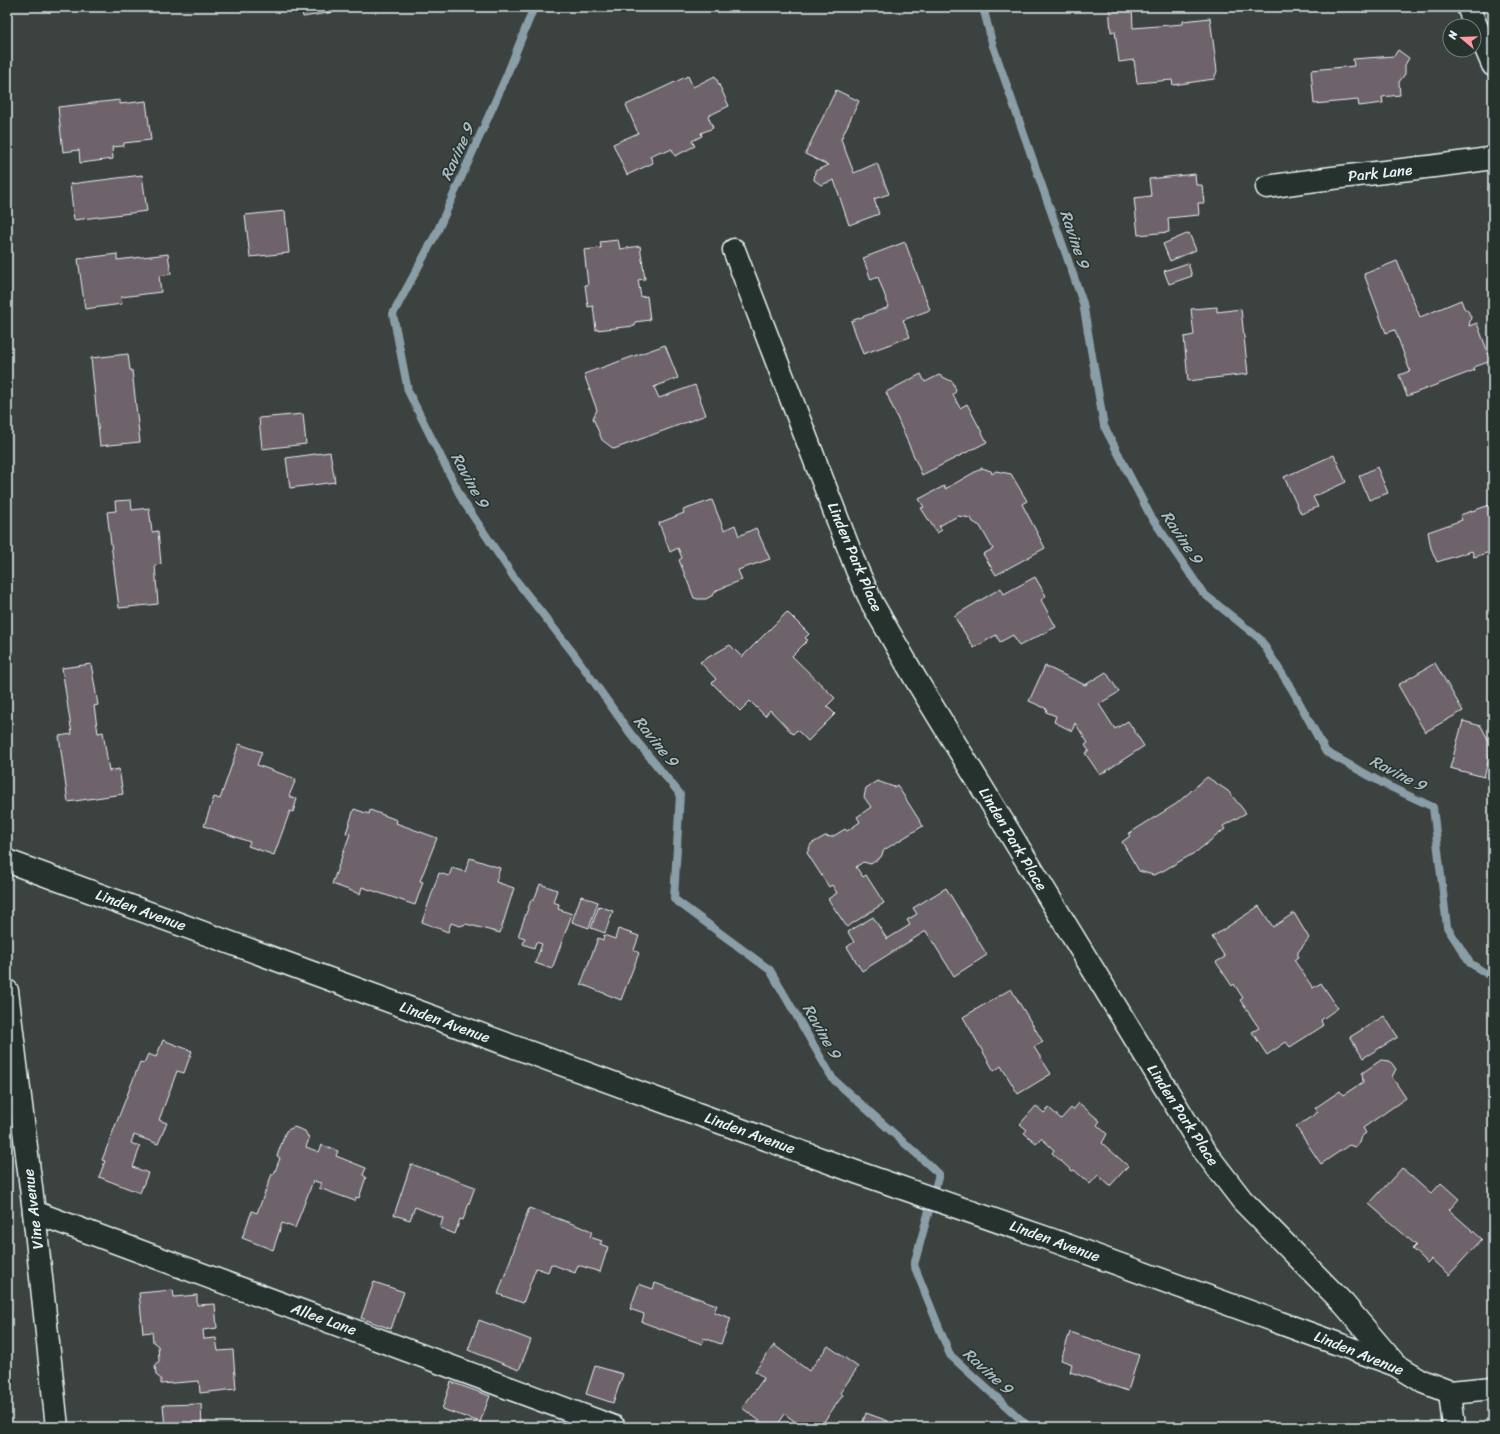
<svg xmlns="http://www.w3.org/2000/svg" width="1500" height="1434" viewBox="0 0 1500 1434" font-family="Sriracha,sans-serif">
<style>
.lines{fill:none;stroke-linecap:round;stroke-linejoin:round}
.stream{stroke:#8a9ea7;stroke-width:8}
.building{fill:#6e646a;stroke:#e8f1f8}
.minor-casing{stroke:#e8f1f8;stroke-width:25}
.minor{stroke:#26332d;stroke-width:22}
.labels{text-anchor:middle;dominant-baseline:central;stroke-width:3;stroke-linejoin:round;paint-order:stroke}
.street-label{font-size:15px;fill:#e8f1f8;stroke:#26332d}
.water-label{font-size:16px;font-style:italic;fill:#aab9c2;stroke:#26332d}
</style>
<rect width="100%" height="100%" fill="#3c423f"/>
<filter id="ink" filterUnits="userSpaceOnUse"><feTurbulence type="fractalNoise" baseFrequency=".025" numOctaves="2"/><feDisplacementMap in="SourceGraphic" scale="8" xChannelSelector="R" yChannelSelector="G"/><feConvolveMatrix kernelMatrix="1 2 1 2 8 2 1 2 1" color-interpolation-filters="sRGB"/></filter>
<g filter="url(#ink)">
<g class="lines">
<g class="stream">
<polyline points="534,7 506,77 437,232 393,314 408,391 463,501 515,579 574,654 630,733 680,794 674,899 770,970 833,1079 939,1174 914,1265 950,1355 1029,1427"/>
<polyline points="983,7 993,46 1083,303 1104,426 1150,515 1203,593 1260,639 1293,691 1326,752 1386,785 1433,807 1447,927 1470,963 1493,978"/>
</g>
</g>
<g class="building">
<polygon points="301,7 364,7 303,17"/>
<polygon points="1109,7 1132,7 1133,28 1183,24 1183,21 1210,18 1217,71 1214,79 1173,85 1172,80 1137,83 1134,60 1119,62 1115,31 1111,32"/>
<polygon points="1398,50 1409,58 1405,65 1405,74 1399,82 1400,95 1382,97 1383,103 1359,106 1358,100 1314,104 1311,70 1354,66 1353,59 1394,56"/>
<polygon points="688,76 693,87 715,76 729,106 708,116 713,128 701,133 702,136 692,141 695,146 675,156 672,149 663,153 661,151 650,156 653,163 627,175 613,144 638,133 626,105"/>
<polygon points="836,90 859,101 841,139 854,173 877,163 889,194 874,199 879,214 849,225 834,180 821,185 814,180 815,171 828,165 805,154"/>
<polygon points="120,100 120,104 146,101 151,140 124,143 124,146 112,147 113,159 80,163 79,150 63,152 58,107"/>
<polygon points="1195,174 1196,185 1202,185 1204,203 1198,203 1199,215 1168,218 1169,232 1138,235 1134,198 1151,196 1149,179"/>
<polygon points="142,175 147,211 74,220 70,184"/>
<polygon points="285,211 289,253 250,257 245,215"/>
<polygon points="1189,233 1196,250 1170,261 1163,244"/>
<polygon points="618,240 620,249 640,246 645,279 638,280 641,297 647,296 650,320 635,322 635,326 596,330 593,306 588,307 585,285 588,285 584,250 601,248 600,242"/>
<polygon points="905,242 930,310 903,320 910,337 863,354 851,321 889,307 878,277 871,280 863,258"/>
<polygon points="117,254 117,260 168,254 171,274 159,276 161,292 121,297 122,304 85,309 78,259"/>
<polygon points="1397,261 1420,317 1461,300 1464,308 1468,311 1471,317 1469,326 1477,323 1491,361 1474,367 1475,370 1407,396 1399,375 1410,371 1395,330 1386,333 1364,274"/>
<polygon points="1188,263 1192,276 1169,284 1164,271"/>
<polygon points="1217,307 1217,312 1241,309 1248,374 1188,381 1184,337 1194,335 1191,309"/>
<polygon points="665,345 678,378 654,387 659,398 695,385 706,415 614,449 602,440 593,418 597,410 584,374"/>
<polygon points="128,354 130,370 132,370 140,442 100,446 91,358"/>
<polygon points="921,374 925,382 939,375 953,382 956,391 953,395 960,408 967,404 987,442 922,475 886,392"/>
<polygon points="303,414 306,444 262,449 259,418"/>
<polygon points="330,452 335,482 290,488 286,458"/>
<polygon points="1334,455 1346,482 1313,497 1318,507 1301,514 1284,477"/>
<polygon points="1377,467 1388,493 1369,500 1359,476"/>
<polygon points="982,468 991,471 992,474 996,471 1011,474 1027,501 1022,504 1045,548 996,575 983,554 993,549 980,526 973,522 971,518 958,516 939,526 942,530 937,533 921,508 924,507 919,499 944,486 945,489"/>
<polygon points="131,500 132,510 149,508 152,532 158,531 161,564 155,565 158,604 119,608 107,512 116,511 115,501"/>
<polygon points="712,500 724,530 735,525 739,536 756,528 770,559 738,570 742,580 717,590 713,595 706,599 698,599 694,598 679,560 682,558 678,548 670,552 659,523 684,513 683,510"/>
<polygon points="1490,505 1493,512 1493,551 1474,557 1472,551 1437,562 1431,548 1428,532 1462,520 1460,515"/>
<polygon points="1035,577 1046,596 1041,600 1056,627 1019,646 1013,635 1000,642 996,635 974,648 954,616 1001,588 1004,594"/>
<polygon points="787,612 809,634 805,638 808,640 792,656 835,698 827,706 835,714 808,741 797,730 793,734 770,710 765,716 750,701 740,711 712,683 716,679 700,662 730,645 742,657"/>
<polygon points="1435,663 1463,711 1425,732 1398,685"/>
<polygon points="91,664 98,705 94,706 98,733 103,732 109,771 119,769 123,794 68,802 59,736 72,734 62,668"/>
<polygon points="1045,666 1085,685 1106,672 1119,692 1099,704 1115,729 1128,721 1144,746 1100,775 1085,753 1089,751 1085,745 1088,743 1075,723 1072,731 1054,722 1056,716 1046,712 1047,709 1029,701"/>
<polygon points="1463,721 1481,726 1492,747 1484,777 1450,768"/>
<polygon points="239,744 262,752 257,765 296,779 289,796 297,799 293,812 290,811 274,855 248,846 250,842 204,826 214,797 220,799"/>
<polygon points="1207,777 1228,791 1246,813 1223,826 1225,829 1196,852 1161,872 1153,875 1139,871 1122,842 1130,836 1128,834 1176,804"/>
<polygon points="877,781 894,787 897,785 923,826 884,850 881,857 871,864 863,862 856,867 863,877 866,875 884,903 847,927 828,899 837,893 832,885 829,887 807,853 811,844 825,836 832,837 845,829 847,831 860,822 857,817 871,807 864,797 866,788"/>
<polygon points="354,809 369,814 370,810 397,820 396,823 437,838 420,881 423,882 415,905 362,887 360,894 332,884 350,834 346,833"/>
<polygon points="470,858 500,868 496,882 514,888 500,933 466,924 460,926 451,923 448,932 422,922 439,873 449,876 452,868 465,872"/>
<polygon points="540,884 557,890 553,902 559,904 558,909 572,914 552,969 535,963 542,944 536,942 534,948 523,944 525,938 518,936 531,900 534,900"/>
<polygon points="946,888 987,955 954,976 926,931 862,971 847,947 854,942 848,932 873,917 887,939 910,925 907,920 917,914 913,908"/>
<polygon points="581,896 598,902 589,928 572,922"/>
<polygon points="599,906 613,911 605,933 591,928"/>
<polygon points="1259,906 1273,927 1294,913 1309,938 1298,952 1298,957 1294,960 1313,988 1321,983 1338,1008 1321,1020 1323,1026 1290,1047 1286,1042 1267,1055 1252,1032 1259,1028 1240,1000 1243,998 1234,984 1232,986 1216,962 1225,957 1212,937"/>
<polygon points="618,929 639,936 634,950 639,953 621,1000 581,984 598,938 603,940 604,935 615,939"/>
<polygon points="1011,989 1043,1042 1034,1047 1051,1074 1018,1094 1001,1066 994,1071 963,1017"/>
<polygon points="1384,1016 1398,1037 1363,1058 1350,1037"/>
<polygon points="163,1040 192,1051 184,1073 177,1071 159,1120 167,1123 158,1144 134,1135 131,1143 140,1147 133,1167 148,1173 140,1193 99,1177 105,1161 102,1160 140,1062 144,1063 148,1054 156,1057"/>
<polygon points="1381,1060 1390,1061 1396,1069 1392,1077 1406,1098 1363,1128 1366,1133 1362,1136 1360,1143 1355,1147 1349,1145 1321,1164 1296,1127 1318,1112 1315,1108 1340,1091 1343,1095 1363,1082 1362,1073"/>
<polygon points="1079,1103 1100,1121 1097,1125 1107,1134 1102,1143 1128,1166 1110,1186 1098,1175 1090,1184 1074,1170 1072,1171 1052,1153 1054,1150 1041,1138 1036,1143 1024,1133 1027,1130 1020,1124 1036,1106 1044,1113 1049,1108 1061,1119 1071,1108 1073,1110"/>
<polygon points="294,1127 305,1131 309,1139 306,1147 319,1152 322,1145 338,1151 336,1156 366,1168 363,1175 366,1177 359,1198 356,1197 355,1201 319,1188 321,1183 313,1181 295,1228 282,1223 273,1250 242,1238 252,1211 257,1213 272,1174 274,1174 280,1158 277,1156 286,1131"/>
<polygon points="411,1164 475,1187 463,1220 460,1219 455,1234 440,1228 443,1218 415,1207 410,1220 394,1215"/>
<polygon points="1402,1168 1431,1194 1441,1183 1459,1199 1449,1210 1482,1239 1449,1275 1431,1259 1427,1263 1412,1249 1416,1245 1369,1204"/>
<polygon points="529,1208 592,1231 590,1237 602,1241 600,1244 608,1247 600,1272 578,1265 575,1273 551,1264 548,1272 536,1268 523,1303 498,1294"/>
<polygon points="374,1282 404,1292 391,1329 361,1318"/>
<polygon points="655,1283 717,1305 714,1312 731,1318 721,1344 704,1338 702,1344 642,1322 644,1314 630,1309 639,1284 653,1289"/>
<polygon points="173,1290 174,1297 197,1295 197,1305 215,1304 217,1328 203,1330 204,1339 216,1338 218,1351 233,1350 236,1389 200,1393 199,1381 161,1384 161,1379 156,1375 155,1366 159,1361 158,1346 153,1342 152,1332 143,1333 139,1293"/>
<polygon points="479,1320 531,1340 519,1370 468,1350"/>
<polygon points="1070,1332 1139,1355 1128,1391 1070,1372 1072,1364 1061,1360"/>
<polygon points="774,1345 809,1371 828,1346 858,1367 840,1393 843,1395 820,1427 802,1427 785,1414 776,1427 768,1427 742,1408 764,1378 755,1371"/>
<polygon points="595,1366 623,1374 613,1403 586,1394"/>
<polygon points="451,1382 490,1396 480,1422 442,1409"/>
<polygon points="201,1404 202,1427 165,1427 163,1405"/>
<polygon points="866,1413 888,1421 886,1427 861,1427"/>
<polygon points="1292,1421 1309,1427 1290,1427"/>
</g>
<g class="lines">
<defs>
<g id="minor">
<polyline points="1468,7 1493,65"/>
<path d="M1267,187C1342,175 1418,170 1493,158"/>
<polyline points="734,250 857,570 872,603 915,678 1202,1148 1242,1200 1343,1303 1395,1364"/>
<polyline points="7,861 856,1172 1052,1240 1396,1365 1424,1382 1450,1392 1493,1388"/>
<polyline points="7,991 34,1212 57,1427"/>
<polyline points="34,1212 614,1427"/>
<polyline points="1450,1392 1454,1427"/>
</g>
</defs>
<use href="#minor" class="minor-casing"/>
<use href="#minor" class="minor"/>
</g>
</g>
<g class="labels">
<g class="street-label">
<text transform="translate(1380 173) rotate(-6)">Park Lane</text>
<text transform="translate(855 557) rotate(67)">Linden Park Place</text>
<text transform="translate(1013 839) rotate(59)">Linden Park Place</text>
<text transform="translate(141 910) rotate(20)">Linden Avenue</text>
<text transform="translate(445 1022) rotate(20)">Linden Avenue</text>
<text transform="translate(1183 1115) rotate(57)">Linden Park Place</text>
<text transform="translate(750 1133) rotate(20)">Linden Avenue</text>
<text transform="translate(33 1209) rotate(-97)">Vine Avenue</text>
<text transform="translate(1055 1241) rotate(20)">Linden Avenue</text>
<text transform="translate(324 1319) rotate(20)">Allee Lane</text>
<text transform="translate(1359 1353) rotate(22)">Linden Avenue</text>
</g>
<g class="water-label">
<text transform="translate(457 152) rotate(-66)">Ravine 9</text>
<text transform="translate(1075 239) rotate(71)">Ravine 9</text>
<text transform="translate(470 480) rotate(61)">Ravine 9</text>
<text transform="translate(1182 537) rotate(56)">Ravine 9</text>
<text transform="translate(656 741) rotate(51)">Ravine 9</text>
<text transform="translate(1398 773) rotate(27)">Ravine 9</text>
<text transform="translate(822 1031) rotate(60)">Ravine 9</text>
<text transform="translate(988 1371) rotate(42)">Ravine 9</text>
</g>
</g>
<rect width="1500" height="1434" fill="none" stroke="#26332d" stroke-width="24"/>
<rect x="12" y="12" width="1476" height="1410" fill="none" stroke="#e8f1f8" stroke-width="1.5" filter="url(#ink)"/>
<g transform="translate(1462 38) rotate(289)"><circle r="19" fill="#26332d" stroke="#747f7e"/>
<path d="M0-3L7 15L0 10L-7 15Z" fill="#ff9aa2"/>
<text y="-6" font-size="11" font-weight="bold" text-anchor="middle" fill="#e8f1f8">N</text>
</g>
</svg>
